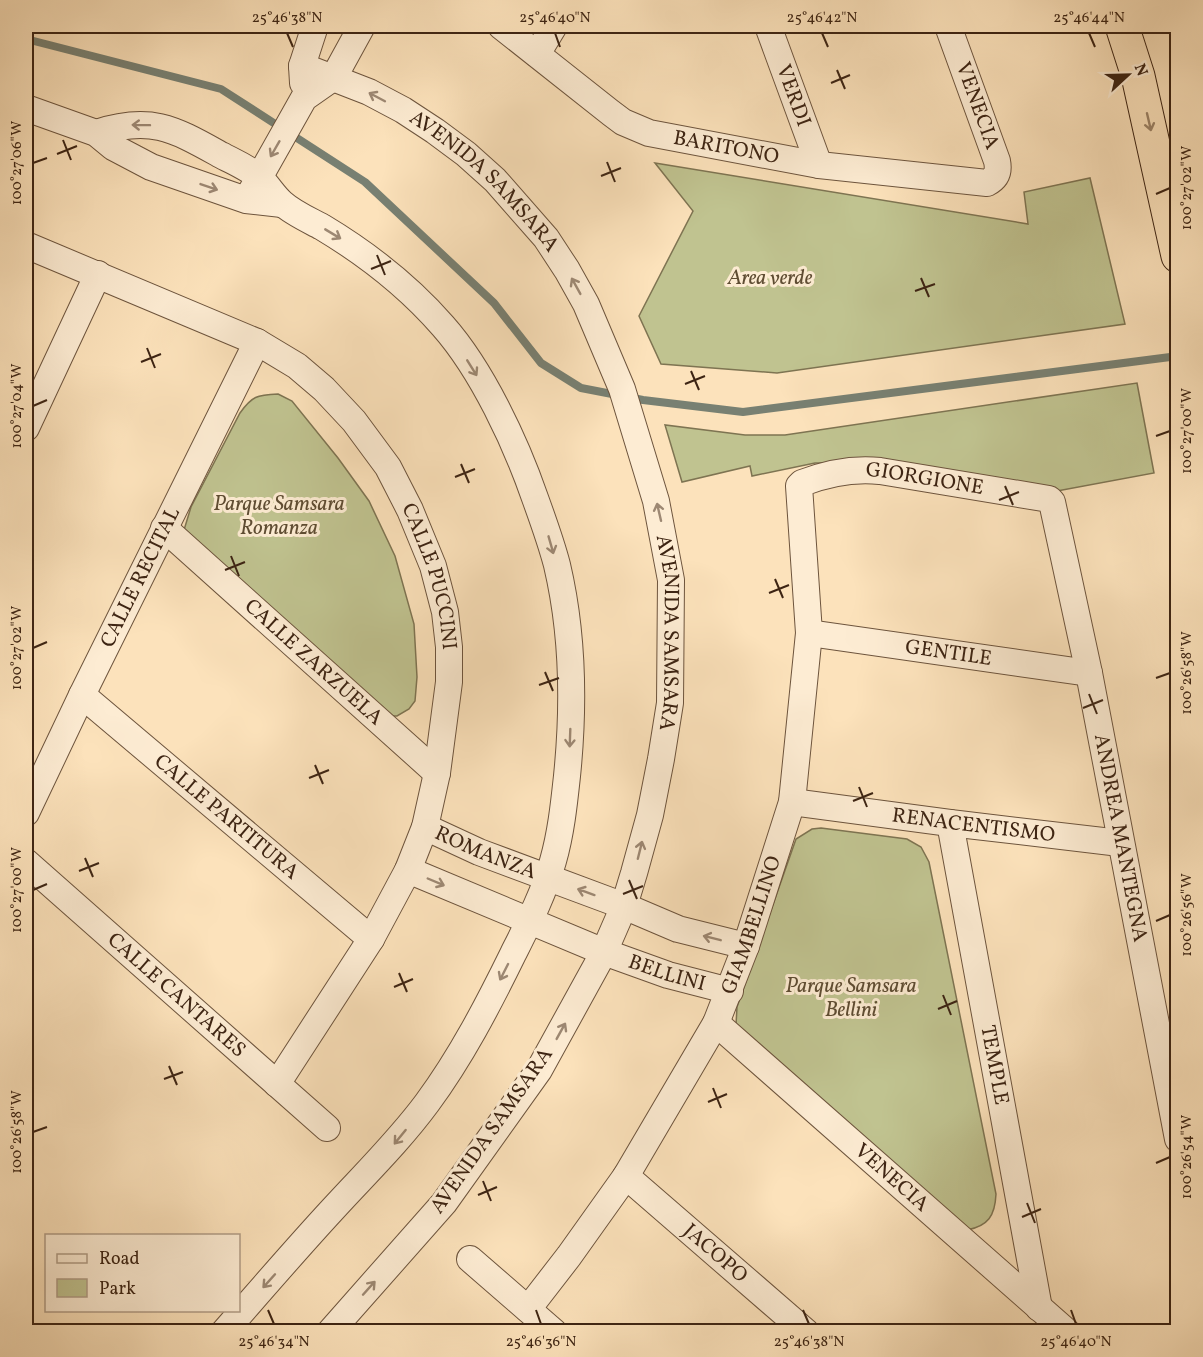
<svg xmlns="http://www.w3.org/2000/svg" width="1203" height="1357" viewBox="0 0 1203 1357" font-family="Vollkorn,serif">
<style>
.green{fill:#c0c390;stroke:#7e7452;stroke-width:1.5}
.lines{fill:none;stroke-linecap:round;stroke-linejoin:round}
.stream{stroke:#788072;stroke-width:8}
.street-casing{stroke:#6d543d;stroke-width:28}
.highway-casing{stroke:#3d2413;stroke-width:35}
.street{stroke:#fdecd3;stroke-width:26}
.highway{stroke:#fce2bb;stroke-width:33}
.oneway{stroke:#9d8873}
.oneway2{stroke:#9c8367}
.ticks{fill:none;stroke:#3d2413;stroke-width:2}
.labels{text-anchor:middle;dominant-baseline:central;stroke-width:6;stroke-linejoin:round;paint-order:stroke}
.street-label{font-size:21px;fill:#3d2413;stroke:#fdecd3}
.park-label{font-size:21px;font-style:italic;fill:#5e4c32;stroke:#fdecd3}
.neatline{fill:none;stroke:#3d2413;stroke-width:2}
.ticks-label{font-size:15px;text-anchor:middle;fill:#3d2413}
</style>
<rect width="100%" height="100%" fill="#fce2bb"/>
<filter id="stains"><feTurbulence type="fractalNoise" baseFrequency=".00333" numOctaves="4"/><feColorMatrix values="0 0 0 0 .2 0 0 0 0 .09 0 0 0 0 .02 0 0 0 .5 -.17"/></filter>
<radialGradient id="worn" r=".72"><stop offset=".6" stop-color="#630" stop-opacity="0"/><stop offset="1" stop-color="#630" stop-opacity=".3"/></radialGradient>
<g class="green">
<polygon points="655,163 1028,224 1024,192 1090,178 1125,324 777,373 661,364 639,316 693,211"/>
<polygon points="1137,383 1154,473 1057,491 835,463 815,463 752,476 750,466 682,482 665,425 745,435 785,435"/>
<path d="M278,394L292,401L338,458L369,501L395,556L414,624L417,677L415,701L409,709L397,716H386L184,530L191,507L240,413C252,396 257,395 278,394Z"/>
<path d="M821,828L907,839L921,847L929,862L996,1194C995,1216 988,1226 967,1230L736,1025L737,1007L796,839L812,829Z"/>
</g>
<g class="lines">
<polyline class="stream" points="26,39 221,89 365,182 494,303 541,363 581,388 643,400 743,412 1178,356"/>
<defs>
<g id="street">
<path id="s1" d="M501,26L611,113L623,122L649,133L819,165L987,183C997,178 999,171 997,161L948,26"/>
<path id="s2" d="M768,26L819,165"/>
<polyline points="537,54 554,26"/>
<path id="s3" d="M302,66L369,92L403,110L435,131L466,154L495,180L546,238L567,270L586,304L622,389L656,501L671,580L670,703L661,759L650,815L634,873L624,906L604,952L539,1070L444,1203L330,1332"/>
<polyline points="303,83 302,66 315,26"/>
<polyline points="26,108 96,133 113,147 151,167 246,200 282,204"/>
<path d="M96,133C151,115 174,129 221,155C234,162 251,169 261,179C269,187 274,196 282,203C293,213 309,220 322,227C367,254 409,287 443,326C482,370 516,443 535,498C543,520 551,542 557,565C573,633 574,707 567,776C564,804 561,833 553,861C544,893 528,924 513,954C488,1005 461,1057 427,1103C399,1141 365,1174 333,1209C296,1249 260,1291 224,1332"/>
<polyline points="251,192 304,98 334,77 362,26"/>
<path id="s4" d="M26,245L257,342L297,366L324,389L354,421L388,467L410,510L433,566L445,612L449,647V682L437,773L425,827L408,870L371,939L277,1084"/>
<polyline points="26,428 98,274"/>
<path id="s5" d="M164,528L437,773"/>
<path id="s6" d="M809,633L1089,673"/>
<path id="s7" d="M82,695L371,939"/>
<path id="s8" d="M792,802L950,823L1120,843"/>
<path id="s9" d="M26,813L82,695L257,342"/>
<path id="s10" d="M950,823L1039,1308"/>
<path id="s11" d="M425,827L479,852L624,906L678,929L746,946"/>
<path id="s12" d="M26,862L327,1128"/>
<path id="s13" d="M408,870L604,952L668,975L730,991"/>
<path id="s14" d="M716,1023L1067,1332"/>
<path id="s15" d="M626,1176L806,1332"/>
<polyline points="470,1259 554,1332"/>
<path id="s16" d="M528,1309L569,1256L626,1176L716,1023L746,946L792,802L809,633L799,486L802,483C828,473 852,468 880,471L1049,499L1052,502L1089,673L1178,1139"/>
</g>
<polyline id="highway" points="1122,26 1138,76 1178,256"/>
</defs>
<use href="#street" class="street-casing"/>
<use href="#highway" class="highway-casing"/>
<use href="#street" class="street"/>
<use href="#highway" class="highway"/>
</g>
<defs><path id="oneway-shaft" d="M-6 0H5M1.5-3L5.5 0L1.5 3" fill="none" stroke-width="1.6" stroke-linecap="round" stroke-linejoin="round" transform="scale(1.5)"/></defs>
<g class="oneway">
<use href="#oneway-shaft" transform="translate(377 97) rotate(-152)"/>
<use href="#oneway-shaft" transform="translate(141 125) rotate(-179)"/>
<use href="#oneway-shaft" transform="translate(275 149) rotate(120)"/>
<use href="#oneway-shaft" transform="translate(209 187) rotate(19)"/>
<use href="#oneway-shaft" transform="translate(333 234) rotate(31)"/>
<use href="#oneway-shaft" transform="translate(576 286) rotate(-119)"/>
<use href="#oneway-shaft" transform="translate(472 368) rotate(58)"/>
<use href="#oneway-shaft" transform="translate(659 512) rotate(-103)"/>
<use href="#oneway-shaft" transform="translate(551 545) rotate(74)"/>
<use href="#oneway-shaft" transform="translate(570 738) rotate(92)"/>
<use href="#oneway-shaft" transform="translate(640 850) rotate(-76)"/>
<use href="#oneway-shaft" transform="translate(436 882) rotate(23)"/>
<use href="#oneway-shaft" transform="translate(586 892) rotate(-160)"/>
<use href="#oneway-shaft" transform="translate(712 938) rotate(-166)"/>
<use href="#oneway-shaft" transform="translate(504 972) rotate(117)"/>
<use href="#oneway-shaft" transform="translate(561 1031) rotate(-61)"/>
<use href="#oneway-shaft" transform="translate(400 1137) rotate(129)"/>
<use href="#oneway-shaft" transform="translate(269 1281) rotate(132)"/>
<use href="#oneway-shaft" transform="translate(369 1288) rotate(-48)"/>
</g>
<use class="oneway2" href="#oneway-shaft" transform="translate(1149 122) rotate(77)"/>
<path class="ticks" d="M287,33L293,47M555,33L560,47M822,33L828,47M1089,33L1095,47M837,70L845,89M831,83L850,75M63,140L71,160M57,154L77,146M607,162L615,182M33,163L47,158M601,176L621,168M1156,194L1170,188M377,255L385,275M371,269L391,261M921,278L929,297M915,291L935,284M147,348L155,368M141,362L161,354M691,371L699,390M685,384L705,376M33,406L47,400M1156,436L1170,431M461,464L469,483M455,477L475,469M1005,486L1013,505M999,500L1019,492M231,556L239,576M225,570L245,562M775,579L783,598M769,593L789,585M33,648L47,642M545,672L553,691M1156,678L1170,673M539,685L559,678M1089,694L1097,714M1083,708L1103,700M315,765L323,784M309,778L329,770M859,787L867,807M853,801L873,793M85,858L93,877M79,871L99,863M629,880L637,899M33,890L47,884M623,894L643,886M1156,921L1170,915M399,973L407,992M394,987L413,979M943,995L951,1015M938,1009L957,1001M169,1066L177,1085M164,1079L183,1072M713,1088L721,1108M708,1102L727,1094M33,1132L47,1127M1156,1163L1170,1157M483,1181L491,1201M478,1195L497,1187M1027,1203L1035,1223M1022,1217L1041,1209M268,1310L274,1324M536,1310L541,1324M803,1310L809,1324M1071,1310L1076,1324"/>
<g class="labels">
<g class="street-label">
<text stroke="none"><textPath href="#s2" startOffset="74">VERDI</textPath></text>
<text transform="translate(977 106) rotate(70)">VENECIA</text>
<text stroke="none"><textPath href="#s1" startOffset="262">BARITONO</textPath></text>
<text stroke="none"><textPath href="#s3" startOffset="219">AVENIDA SAMSARA</textPath></text>
<text stroke="none"><textPath href="#s16" startOffset="1023">GIORGIONE</textPath></text>
<text stroke="none"><textPath href="#s9" startOffset="262">CALLE RECITAL</textPath></text>
<text stroke="none"><textPath href="#s4" startOffset="552">CALLE PUCCINI</textPath></text>
<text stroke="none"><textPath href="#s3" startOffset="723">AVENIDA SAMSARA</textPath></text>
<text stroke="none"><textPath href="#s6" startOffset="141">GENTILE</textPath></text>
<text stroke="none"><textPath href="#s5" startOffset="201">CALLE ZARZUELA</textPath></text>
<text stroke="none"><textPath href="#s7" startOffset="189">CALLE PARTITURA</textPath></text>
<text stroke="none"><textPath href="#s8" startOffset="183">RENACENTISMO</textPath></text>
<text stroke="none"><textPath href="#s16" startOffset="1496">ANDREA MANTEGNA</textPath></text>
<text stroke="none"><textPath href="#s11" startOffset="66">ROMANZA</textPath></text>
<text stroke="none"><textPath href="#s16" startOffset="447">GIAMBELLINO</textPath></text>
<text stroke="none"><textPath href="#s13" startOffset="279">BELLINI</textPath></text>
<text stroke="none"><textPath href="#s12" startOffset="201">CALLE CANTARES</textPath></text>
<text stroke="none"><textPath href="#s10" startOffset="246">TEMPLE</textPath></text>
<text transform="translate(492 1131) rotate(-55)">AVENIDA SAMSARA</text>
<text stroke="none"><textPath href="#s14" startOffset="234">VENECIA</textPath></text>
<text stroke="none"><textPath href="#s15" startOffset="118">JACOPO</textPath></text>
</g>
<g class="park-label">
<text x="770" y="278">Area verde</text>
<text x="279" y="504">Parque Samsara<tspan x="279" dy="24">Romanza</tspan></text>
<text x="851" y="986">Parque Samsara<tspan x="851" dy="24">Bellini</tspan></text>
</g>
</g>
<rect width="1203" height="1357" fill="none" stroke="#fce2bb" stroke-width="66"/>
<rect x="45" y="1234" width="195" height="78" fill="#fdecd3" stroke="#b09c86" stroke-width="1.5"/>
<rect x="57" y="1254" width="30" height="9" fill="#fdecd3" stroke="#b09c86" stroke-width="1.5"/>
<text x="99" y="1264" font-size="18" fill="#3d2413">Road</text>
<rect x="57" y="1279" width="30" height="18" fill="#c0c390" stroke="#b09c86" stroke-width="1.5"/>
<text x="99" y="1294" font-size="18" fill="#3d2413">Park</text>
<g transform="translate(1128 75) rotate(68)" stroke="#fdecd3" stroke-width="4.5" paint-order="stroke">
<path d="M0-4.5L10 22L0 15L-10 22Z" fill="#3d2413"/>
<text y="-9" font-size="16" font-weight="bold" text-anchor="middle" fill="#3d2413">N</text>
</g>
<rect x="33" y="33" width="1137" height="1291" class="neatline"/>
<g class="ticks-label">
<text x="287" y="22">25°46'38"N</text>
<text x="555" y="22">25°46'40"N</text>
<text x="822" y="22">25°46'42"N</text>
<text x="1089" y="22">25°46'44"N</text>
<text transform="translate(16 163) rotate(-90)" y="5">100°27'06"W</text>
<text transform="translate(1186 188) rotate(-90)" y="5">100°27'02"W</text>
<text transform="translate(16 406) rotate(-90)" y="5">100°27'04"W</text>
<text transform="translate(1186 431) rotate(-90)" y="5">100°27'00"W</text>
<text transform="translate(16 648) rotate(-90)" y="5">100°27'02"W</text>
<text transform="translate(1186 673) rotate(-90)" y="5">100°26'58"W</text>
<text transform="translate(16 890) rotate(-90)" y="5">100°27'00"W</text>
<text transform="translate(1186 915) rotate(-90)" y="5">100°26'56"W</text>
<text transform="translate(16 1132) rotate(-90)" y="5">100°26'58"W</text>
<text transform="translate(1186 1157) rotate(-90)" y="5">100°26'54"W</text>
<text x="274" y="1346">25°46'34"N</text>
<text x="541" y="1346">25°46'36"N</text>
<text x="809" y="1346">25°46'38"N</text>
<text x="1076" y="1346">25°46'40"N</text>
</g>
<rect width="100%" height="100%" filter="url(#stains)"/>
<rect width="100%" height="100%" fill="url(#worn)"/>
</svg>
